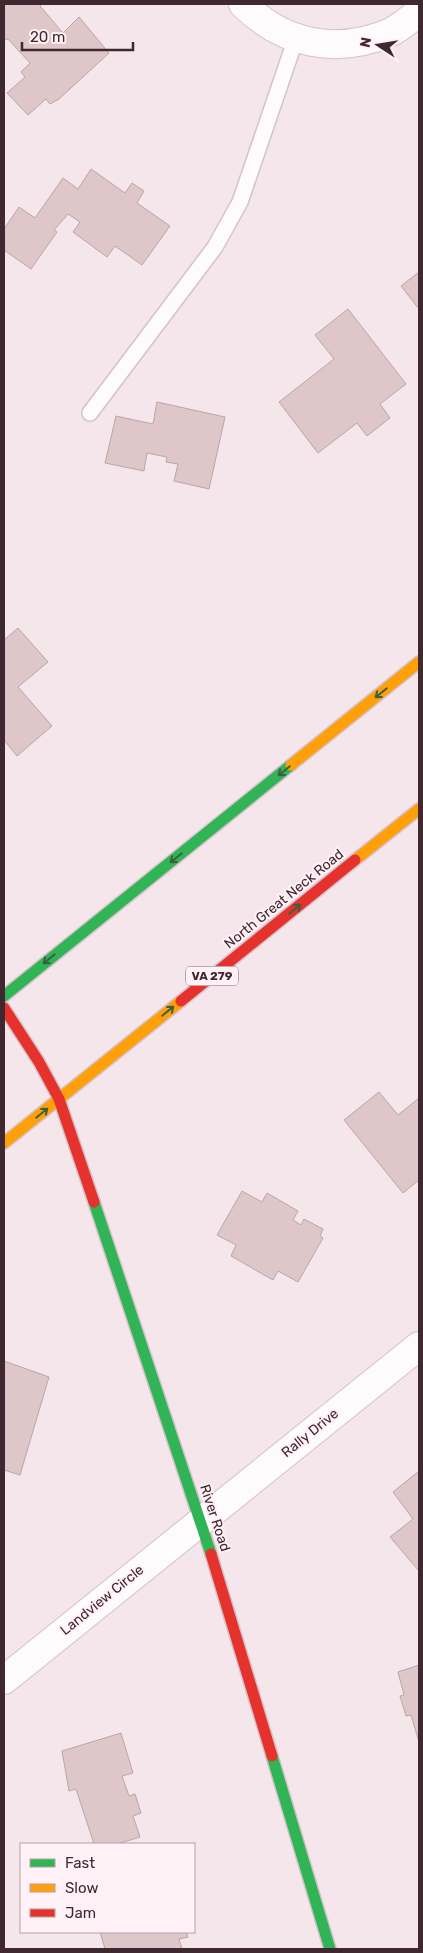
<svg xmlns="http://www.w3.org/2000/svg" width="423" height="1953" viewBox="0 0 423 1953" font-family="Rubik,sans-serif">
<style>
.building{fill:#dfc6c8;stroke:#b8a6a9}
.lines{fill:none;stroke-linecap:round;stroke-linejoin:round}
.lane-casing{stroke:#d5c2c8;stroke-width:18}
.street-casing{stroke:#d5c2c8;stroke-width:30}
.fast-casing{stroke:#d5c2c8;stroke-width:14}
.slow-casing{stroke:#d5c2c8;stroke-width:14}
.jam-casing{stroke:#d5c2c8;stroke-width:14}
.lane{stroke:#fdfbfc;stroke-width:15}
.street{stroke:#fdfbfc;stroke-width:28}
.fast{stroke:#30b455;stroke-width:11}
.slow{stroke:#ff9f0a;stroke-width:11}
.jam{stroke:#e5322d;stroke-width:11}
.oneway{stroke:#3a603f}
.labels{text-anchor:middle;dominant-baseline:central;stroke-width:4;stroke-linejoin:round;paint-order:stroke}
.shield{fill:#fff1f5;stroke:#79646b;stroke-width:1}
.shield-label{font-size:12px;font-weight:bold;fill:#402830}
.street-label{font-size:14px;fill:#402830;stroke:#fff1f5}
</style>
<rect width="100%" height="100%" fill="#f4e6ea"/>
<g class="building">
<polygon points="4,4 42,4 40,6 63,33 79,17 109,53 59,99 50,104 46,99 28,115 7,93 25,77 21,72 30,63 8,39 4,40"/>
<polygon points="91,169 125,193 132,183 144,191 137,203 170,226 142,265 115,246 107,257 73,232 80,222 68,214 54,230 57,232 31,269 4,250 4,229 19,207 35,218 63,178 78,189"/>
<polygon points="419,272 419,309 401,286"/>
<polygon points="348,309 406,384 380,404 390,418 367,436 357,423 318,453 279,402 334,359 315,335"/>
<polygon points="157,402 225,417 209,489 174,481 178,464 166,462 167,457 147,453 144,471 105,463 116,416 153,424"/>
<polygon points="18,628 48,662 18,687 52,726 17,756 4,740 4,640"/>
<polygon points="379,1092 398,1115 419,1098 419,1180 403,1193 344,1120"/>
<polygon points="242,1191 262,1202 267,1193 298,1211 293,1220 301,1225 304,1219 323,1229 320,1236 323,1238 298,1282 278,1271 273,1280 231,1256 236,1245 217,1235"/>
<polygon points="4,1361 49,1377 20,1475 4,1470"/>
<polygon points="419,1471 419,1571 390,1537 413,1519 393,1492"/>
<polygon points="419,1665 419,1742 411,1715 406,1716 400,1696 404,1695 398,1672"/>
<polygon points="121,1733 133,1773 122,1776 129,1796 135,1794 141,1813 133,1816 140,1837 117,1844 94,1844 76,1789 69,1791 62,1751"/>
<polygon points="100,1932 186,1932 188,1937 179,1939 182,1949 105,1949"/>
</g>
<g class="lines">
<defs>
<polyline id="lane" points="90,413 215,247 240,202 296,38"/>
<g id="street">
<path d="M243,4C284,45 338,55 391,32C401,27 410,19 419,12"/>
<polyline points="4,1680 419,1346"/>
</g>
<g id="fast">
<polyline points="4,996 291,765"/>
<polyline points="94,1202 211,1554"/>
<polyline points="272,1756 330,1949"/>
</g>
<g id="slow">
<polyline points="291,765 419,662"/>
<polyline points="355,860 419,809"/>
<polyline points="4,1143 181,1001"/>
</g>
<g id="jam">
<polyline points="181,1001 355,860"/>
<polyline points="4,1008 39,1062 59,1099 94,1202"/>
<polyline points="211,1554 272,1756"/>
</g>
</defs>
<use href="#lane" class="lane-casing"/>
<use href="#street" class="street-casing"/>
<use href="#fast" class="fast-casing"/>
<use href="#slow" class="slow-casing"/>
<use href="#jam" class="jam-casing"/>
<use href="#lane" class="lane"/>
<use href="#street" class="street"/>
<use href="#fast" class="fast"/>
<use href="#slow" class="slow"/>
<use href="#jam" class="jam"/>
</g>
<defs><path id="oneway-shaft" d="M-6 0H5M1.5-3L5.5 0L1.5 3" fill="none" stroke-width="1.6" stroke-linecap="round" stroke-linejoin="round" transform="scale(1.25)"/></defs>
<g class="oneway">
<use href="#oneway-shaft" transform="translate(381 693) rotate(141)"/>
<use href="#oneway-shaft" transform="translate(284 771) rotate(141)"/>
<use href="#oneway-shaft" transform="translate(176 858) rotate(141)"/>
<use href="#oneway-shaft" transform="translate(295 909) rotate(-39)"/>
<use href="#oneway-shaft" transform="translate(49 959) rotate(141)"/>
<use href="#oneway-shaft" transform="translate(168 1011) rotate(-39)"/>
<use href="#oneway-shaft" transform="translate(42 1113) rotate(-39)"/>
</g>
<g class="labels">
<rect class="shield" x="186" y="966.5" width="52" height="19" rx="4"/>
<g class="shield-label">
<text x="212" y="976">VA 279</text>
</g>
<g class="street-label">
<text transform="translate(284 899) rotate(-39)">North Great Neck Road</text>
<text transform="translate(310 1433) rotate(-39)">Rally Drive</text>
<text transform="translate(215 1518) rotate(72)">River Road</text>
<text transform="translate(102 1600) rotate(-39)">Landview Circle</text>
</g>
</g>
<rect width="423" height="1953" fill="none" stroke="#402830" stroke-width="10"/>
<rect x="20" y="1843" width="175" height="90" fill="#fff1f5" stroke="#b3a1a6"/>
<rect x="30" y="1859" width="25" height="8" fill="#30b455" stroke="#b3a1a6"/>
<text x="65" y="1868" font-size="15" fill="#402830">Fast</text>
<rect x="30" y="1884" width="25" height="8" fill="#ff9f0a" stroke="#b3a1a6"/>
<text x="65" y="1893" font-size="15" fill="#402830">Slow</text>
<rect x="30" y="1909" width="25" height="8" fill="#e5322d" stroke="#b3a1a6"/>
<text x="65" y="1918" font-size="15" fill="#402830">Jam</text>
<g transform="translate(378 45) rotate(282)" stroke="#fff1f5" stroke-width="4" paint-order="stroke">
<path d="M0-4L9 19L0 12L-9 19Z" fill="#402830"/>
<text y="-8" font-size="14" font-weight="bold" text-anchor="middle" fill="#402830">N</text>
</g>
<path d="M22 42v8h111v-8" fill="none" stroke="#402830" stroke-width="2.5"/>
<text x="30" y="42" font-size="15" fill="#402830" stroke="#fff1f5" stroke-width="4" paint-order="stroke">20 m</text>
</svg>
